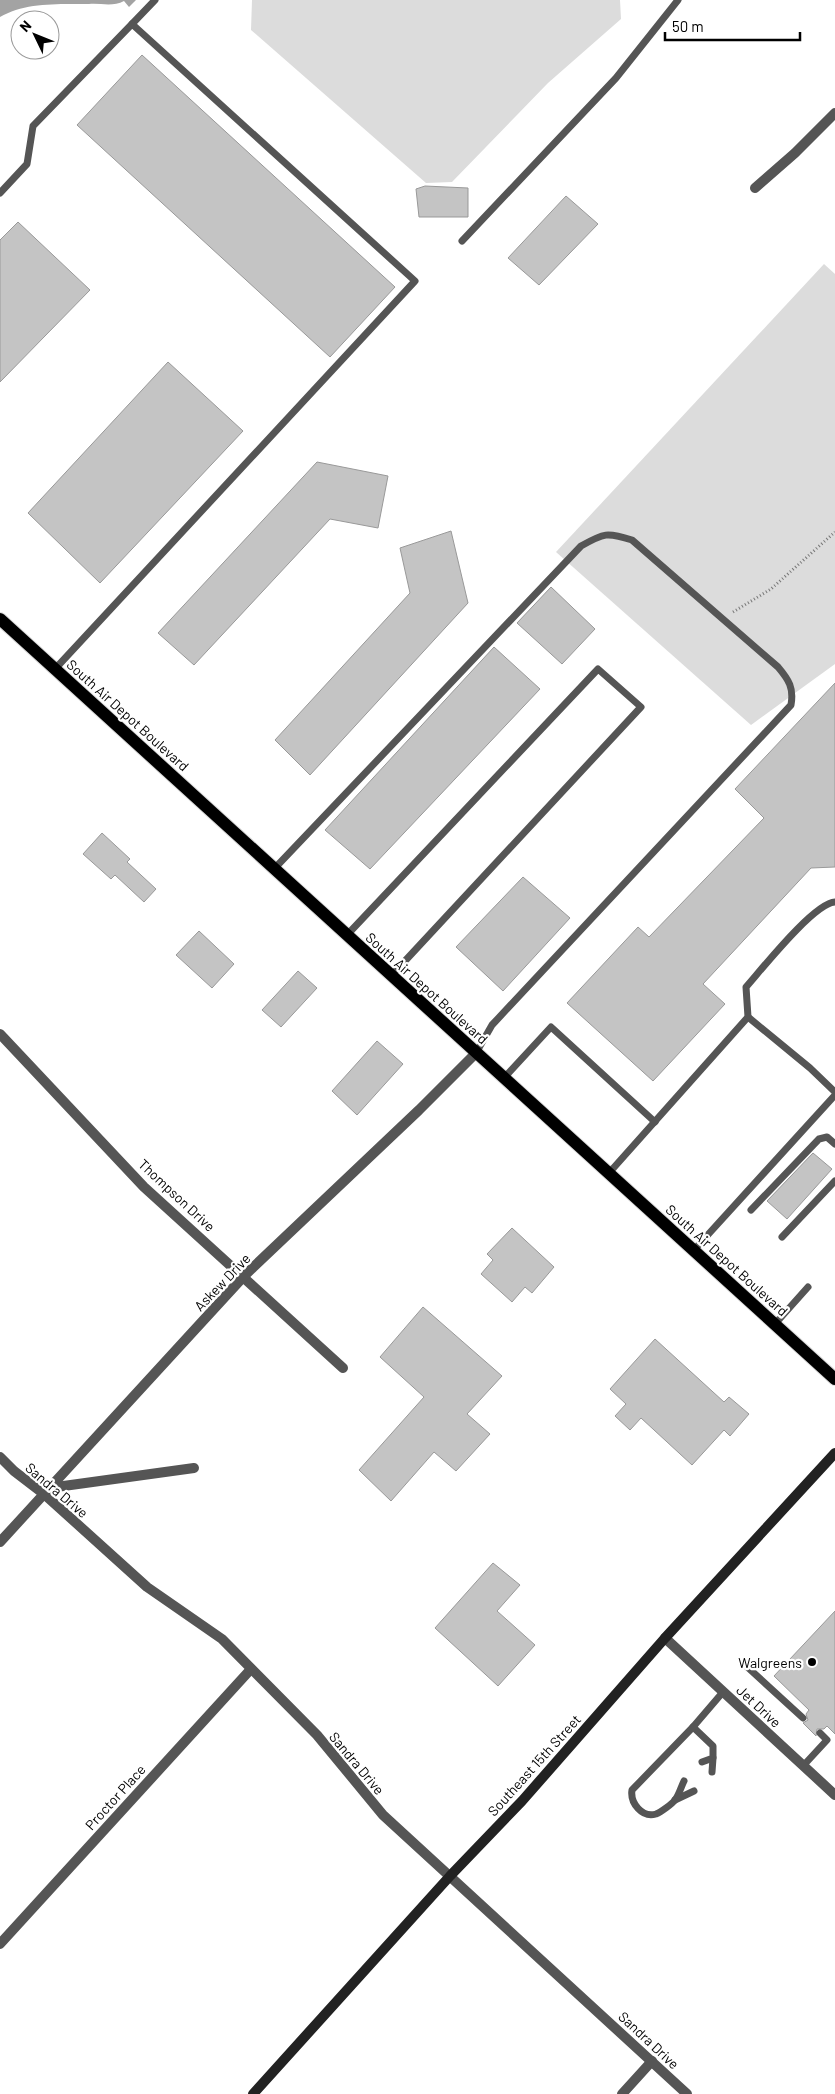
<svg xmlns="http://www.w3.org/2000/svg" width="835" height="2094" viewBox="0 0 835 2094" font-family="Barlow,sans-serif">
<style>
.green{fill:#dcdcdc}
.water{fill:#a3a3a3}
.building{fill:#c4c4c4;stroke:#999}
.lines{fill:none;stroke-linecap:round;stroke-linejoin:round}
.primary-casing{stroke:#dbdbdb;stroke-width:14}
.path{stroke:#777;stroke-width:3;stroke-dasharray:1 2.5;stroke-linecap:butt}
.service{stroke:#555;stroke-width:7}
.minor{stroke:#555;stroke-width:10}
.tertiary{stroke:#555;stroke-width:10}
.secondary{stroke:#222;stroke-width:10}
.primary{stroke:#000;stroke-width:12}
.poi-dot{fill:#000;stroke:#fff;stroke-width:2}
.labels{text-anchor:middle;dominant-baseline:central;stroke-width:4.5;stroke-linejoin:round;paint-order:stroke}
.street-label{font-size:14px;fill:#000;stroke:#fff}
.poi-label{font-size:14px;fill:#000;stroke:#fff;text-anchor:end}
</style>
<rect width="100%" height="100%" fill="#fff"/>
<g class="green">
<polygon points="252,0 620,0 621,19 548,83 452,182 426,183 251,30"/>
<polygon points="824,264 835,274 835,664 751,725 556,552"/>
</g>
<path class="water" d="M0,0H136L129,7L124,1C113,7 101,3 89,4C60,4 25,2 0,17Z"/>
<g class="building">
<polygon points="142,55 395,287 330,357 77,125"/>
<polygon points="425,186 468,188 468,217 419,217 416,189"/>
<polygon points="566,196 598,224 539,285 508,258"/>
<polygon points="18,222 90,290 0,382 0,240"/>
<polygon points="168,362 243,431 100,583 28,513"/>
<polygon points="317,462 388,476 378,528 330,519 194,665 158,633"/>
<polygon points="451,531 468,603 310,775 275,740 410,593 400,548"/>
<polygon points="551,587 595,629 562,664 517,623"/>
<polygon points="494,647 540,689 370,869 325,830"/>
<polygon points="835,683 835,867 811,868 703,984 725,1004 653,1081 567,1003 638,927 649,937 764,818 735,789"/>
<polygon points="102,833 130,859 127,862 156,889 144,902 115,875 111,879 83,854"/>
<polygon points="523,877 570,918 503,991 456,947"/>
<polygon points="199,931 234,964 212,988 176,955"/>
<polygon points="298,971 317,988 281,1027 262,1010"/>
<polygon points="377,1041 403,1064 357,1115 332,1091"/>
<polygon points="813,1153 832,1169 787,1219 767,1201"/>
<polygon points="512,1228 554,1267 532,1293 525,1287 512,1302 481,1274 493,1260 487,1254"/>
<polygon points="423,1307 502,1376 467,1414 490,1434 456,1471 434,1452 391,1501 359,1470 424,1397 380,1357"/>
<polygon points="655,1339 724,1402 729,1397 749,1414 730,1436 724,1430 692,1465 641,1418 630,1430 615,1416 626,1404 610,1389"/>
<polygon points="493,1563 520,1585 497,1611 535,1645 498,1686 435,1628"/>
<polygon points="835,1611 835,1734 827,1726 824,1729 817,1729 816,1736 803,1723 808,1720 806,1714 809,1710 774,1676"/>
</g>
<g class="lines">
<defs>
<polyline id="primary" points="0,619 835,1379"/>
</defs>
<use href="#primary" class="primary-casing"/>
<polyline class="path" points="733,612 771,589 835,532"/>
<g class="service">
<polyline points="132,24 155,0"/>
<polyline points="0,193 27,164 33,126 132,24 415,281 55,669"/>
<polyline points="462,241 616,78 678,0"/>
<path d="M274,869L581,546C604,533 607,532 632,540L778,667C789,680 794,688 791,705L492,1025L476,1053"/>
<polyline points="347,935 598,669 641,707 391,976"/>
<polyline points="748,1017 810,1068 835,1092"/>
<polyline points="504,1078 551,1027 655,1122"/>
<path d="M609,1173L748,1017L746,987C762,969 814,903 835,902"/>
<polyline points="751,1210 819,1139 827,1137 835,1144"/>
<polyline points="782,1237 835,1181"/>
<polyline points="694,1250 835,1095"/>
<polyline points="775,1324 808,1287"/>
<polyline points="744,1664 803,1718"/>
<polyline points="693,1727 713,1746 713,1758 702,1762"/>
<polyline points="803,1766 827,1740 820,1733"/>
<polyline points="712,1772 713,1758"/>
<path d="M684,1781C681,1787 679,1795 675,1800C672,1804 661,1812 656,1814C642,1818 630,1803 632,1790L693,1727L723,1692"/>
<polyline points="675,1800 694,1791"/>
</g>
<g class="minor">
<polyline points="755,188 795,153 835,113"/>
<polyline points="0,1034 144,1187 343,1368"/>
<polyline points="49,1488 194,1468"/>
<polyline points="0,1542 244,1276 419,1110 476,1053"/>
<polyline points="665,1638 835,1795"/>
<polyline points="0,1944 251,1669"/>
<polyline points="622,2094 652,2061"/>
</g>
<polyline class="tertiary" points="0,1457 14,1471 44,1494 147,1587 222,1639 317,1735 383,1815 687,2094"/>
<polyline class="secondary" points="253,2094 450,1876 522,1801 665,1638 835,1453"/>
<use href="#primary" class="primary"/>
</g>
<circle class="poi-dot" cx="812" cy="1662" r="5"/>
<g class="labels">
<g class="street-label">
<text transform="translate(128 715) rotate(42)">South Air Depot Boulevard</text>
<text transform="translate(427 988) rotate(42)">South Air Depot Boulevard</text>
<text transform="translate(177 1195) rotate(43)">Thompson Drive</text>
<text transform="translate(727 1260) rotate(42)">South Air Depot Boulevard</text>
<text transform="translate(222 1282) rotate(-46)">Askew Drive</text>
<text transform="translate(57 1490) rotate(40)">Sandra Drive</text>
<text transform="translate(759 1706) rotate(43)">Jet Drive</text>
<text transform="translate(357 1763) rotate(50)">Sandra Drive</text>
<text transform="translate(534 1765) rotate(-48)">Southeast 15th Street</text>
<text transform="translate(115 1797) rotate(-48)">Proctor Place</text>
<text transform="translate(649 2040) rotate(43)">Sandra Drive</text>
</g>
<g class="poi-label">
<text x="802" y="1662">Walgreens</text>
</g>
</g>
<g transform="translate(35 35) rotate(313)"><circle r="24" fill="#ffffff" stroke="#999999"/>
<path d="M0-4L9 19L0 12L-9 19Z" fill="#000000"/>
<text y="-8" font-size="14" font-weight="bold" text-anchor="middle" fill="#000000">N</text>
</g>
<path d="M665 32v8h135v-8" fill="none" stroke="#000000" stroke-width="2.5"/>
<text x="672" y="32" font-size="15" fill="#000000" stroke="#ffffff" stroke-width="4" paint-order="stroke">50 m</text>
</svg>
